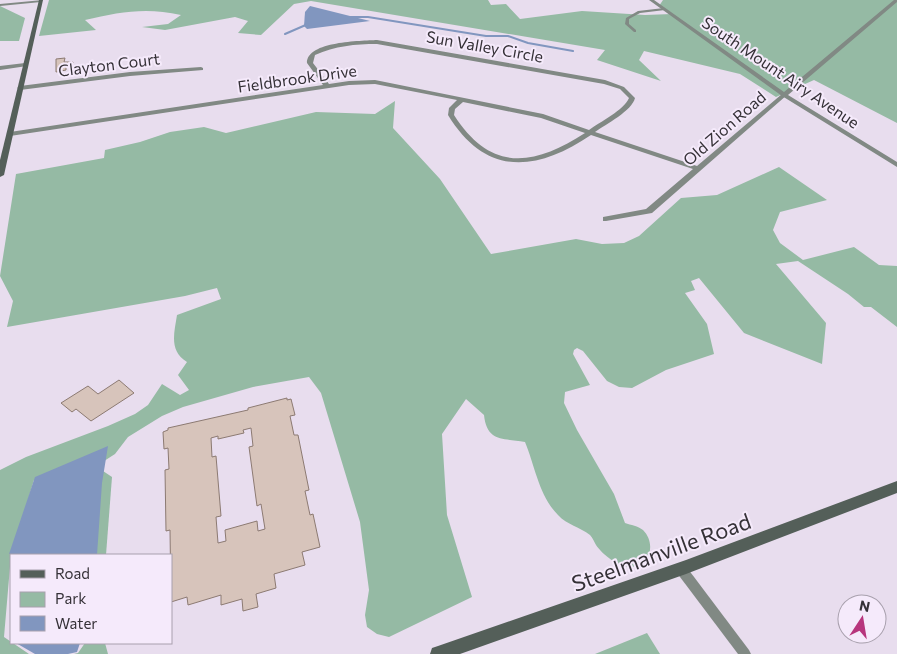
<svg xmlns="http://www.w3.org/2000/svg" width="897" height="654" viewBox="0 0 897 654" font-family="Commissioner,sans-serif">
<style>
.green{fill:#95baa4}
.water{fill:#8196bf}
.lines{fill:none;stroke-linecap:round;stroke-linejoin:round}
.stream{stroke:#8196bf;stroke-width:2}
.building{fill:#d7c4bb;stroke:#8c7a72;fill-rule:evenodd}
.service{fill:#818984;fill-rule:evenodd}
.minor{fill:#818984;fill-rule:evenodd}
.tertiary{fill:#818984;fill-rule:evenodd}
.secondary{fill:#545f59;fill-rule:evenodd}
.labels{text-anchor:middle;dominant-baseline:central;stroke-width:4;stroke-linejoin:round;paint-order:stroke}
.far-street-label{font-size:16px;fill:#353137;stroke:#f5eafb}
.near-street-label{font-size:22px;fill:#353137;stroke:#f5eafb}
</style>
<rect width="100%" height="100%" fill="#e8ddee"/>
<g class="green">
<path d="M49,0H488L491,5L506,4L520,19L582,11L645,15L672,14L659,6L663,0H897V123L814,80L776,97L740,74L644,51L639,60L661,81L597,60L605,50L311,1L294,4L261,35L238,33L248,21L235,17L165,30L142,27L168,24L181,15C146,7 119,12 85,20L96,30L39,36Z"/>
<polygon points="0,6 25,18 19,41 0,41"/>
<path d="M395,101L393,128L440,179L491,254L576,239L602,244L624,243L639,236L681,198L717,195L779,167L827,200L780,212L773,230L780,243L803,260L854,247L879,265L897,266V327L871,307H864L848,294L798,261L776,264L826,323L822,364L744,333L699,278L691,281L695,290L685,293L707,324L714,354L666,370L632,388L619,387L607,381L583,351L577,348L574,350L573,354L590,385L565,392L564,403L577,430L614,494L625,523C631,525 638,526 643,530C656,543 651,566 631,567C618,567 603,555 596,545C594,542 593,538 590,535C580,527 567,525 558,515C539,496 535,466 525,442C502,438 487,442 484,415L466,399L442,434L447,515L472,597L389,637L377,634L367,627L365,615L369,590L360,522L321,393L309,377L253,387L183,407L162,416L128,437L115,454L101,463L34,480L11,555L4,637L29,654H0V470L26,457L108,426L135,414L148,405L162,384L180,395L189,390L178,375L187,362C169,351 174,334 177,315L221,299L217,288L185,296L7,327L13,301L0,276L16,174L104,158L105,150L140,142L170,132L204,127L226,133L316,112L375,114Z"/>
<polygon points="97,467 112,477 106,555 97,555"/>
<polygon points="647,633 660,654 595,654"/>
<polygon points="85,643 105,643 108,654 74,654 78,653"/>
</g>
<g class="water">
<polygon points="310,6 370,21 307,29 304,26 305,12"/>
<polygon points="108,446 102,483 97,555 9,554 35,477"/>
<polygon points="16,643 80,643 77,652 68,654 35,654"/>
</g>
<g class="lines">
<g class="stream">
<polyline points="348,17 368,17 486,36 508,36 528,43 573,51"/>
<polyline points="285,34 308,24"/>
</g>
</g>
<g class="building">
<polygon points="65,58 64,62 73,62 72,65 66,67 66,70 56,72 56,59"/>
<polygon points="119,380 134,393 91,421 76,409 72,412 61,403 88,386 98,394"/>
<path d="M287,398V400L291,399L295,415L290,416L294,435H298L309,490L305,491L310,515L313,514L320,547L302,552L305,565L274,574L276,588L256,594L258,607L243,611L242,599L221,605V595L188,605L187,597L171,602L170,530L166,531L165,470L169,469L168,448L164,449L163,432L168,430V428L248,410V408ZM251,428L253,446L249,447L257,506L261,504L265,529L258,531L257,521L225,530L226,541L218,543L216,517L221,516L216,456L212,457L211,438L218,436V439L244,433L243,430Z"/>
</g>
<g class="lines">
<g class="service">
<polygon points="664,8 665,10 640,13 629,19 629,24 636,30 636,32 634,32 625,24 626,18 638,11"/>
<polygon points="681,564 685,565 749,650 751,654 738,654 677,573 676,569 677,565"/>
</g>
<g class="minor">
<polygon points="43,0 41,2 0,6 0,4"/>
<path d="M377,40L605,80L624,87L635,98C632,111 606,124 595,132L697,166L782,94L787,95L652,213L606,221H603V217L646,209L693,169L591,135C536,172 486,177 448,115L449,108L457,100L375,84L349,85L10,136L7,134L10,132L323,85L307,63C307,41 361,41 377,40ZM377,44L604,84L620,89L629,98C624,110 600,122 589,130L543,114L375,80L349,81L329,84L313,63L315,55C335,46 355,44 377,44ZM463,102L541,118L585,133C534,166 491,173 454,115L455,109Z"/>
<polygon points="25,63 28,65 27,66 0,70 0,66"/>
<polygon points="201,67 203,68 203,70 130,76 20,90 17,88 20,86 130,72"/>
</g>
<polygon class="tertiary" points="649,0 654,0 784,92 894,0 897,0 897,2 788,95 897,162 897,167 782,96"/>
<g class="secondary">
<polygon points="39,0 43,0 4,175 0,177 0,160"/>
<polygon points="897,481 897,493 686,574 460,654 430,654 432,648 438,646 686,560"/>
</g>
</g>
<g class="labels">
<g class="far-street-label">
<text transform="translate(485 46) rotate(10)">Sun Valley Circle</text>
<text transform="translate(109 64) rotate(-7)">Clayton Court</text>
<text transform="translate(781 72) rotate(34)">South Mount Airy Avenue</text>
<text transform="translate(297 78) rotate(-8)">Fieldbrook Drive</text>
<text transform="translate(724 128) rotate(-41)">Old Zion Road</text>
</g>
<g class="near-street-label">
<text transform="translate(661 552) rotate(-20)">Steelmanville Road</text>
</g>
</g>
<rect x="10" y="554" width="162" height="90" fill="#f5eafb" stroke="#a8a0ad"/>
<rect x="20" y="570" width="25" height="8" fill="#545f59" stroke="#a8a0ad"/>
<text x="55" y="579" font-size="15" fill="#353137">Road</text>
<rect x="20" y="592" width="25" height="15" fill="#95baa4" stroke="#a8a0ad"/>
<text x="55" y="604" font-size="15" fill="#353137">Park</text>
<rect x="20" y="616" width="25" height="15" fill="#8196bf" stroke="#a8a0ad"/>
<text x="55" y="629" font-size="15" fill="#353137">Water</text>
<g transform="translate(862 619) rotate(12)"><circle r="24" fill="#f5eafb" stroke="#a8a0ad"/>
<path d="M0-4L9 19L0 12L-9 19Z" fill="#b7357d"/>
<text y="-8" font-size="14" font-weight="bold" text-anchor="middle" fill="#353137">N</text>
</g>
</svg>
